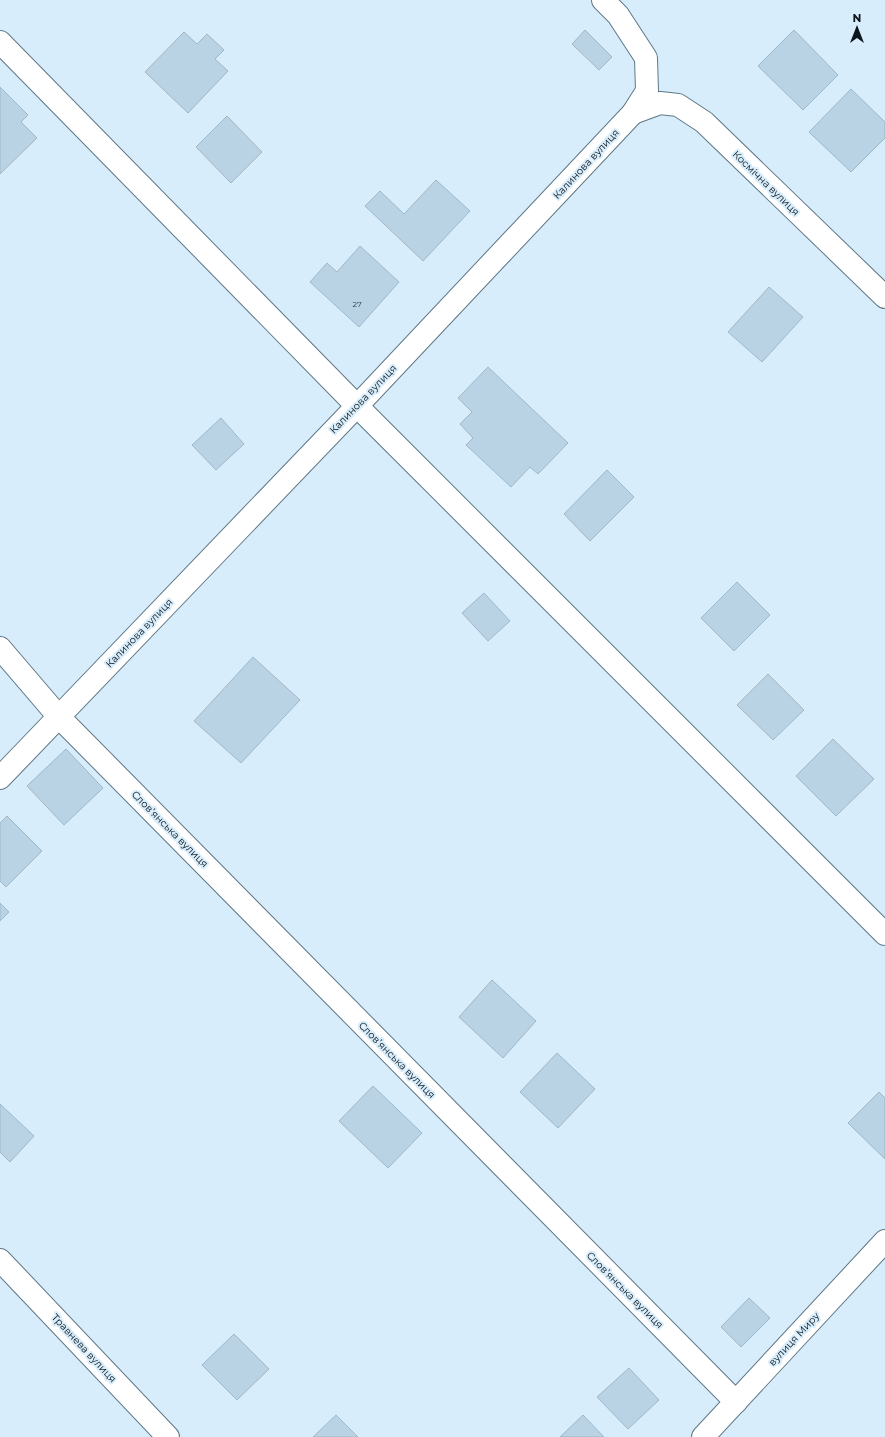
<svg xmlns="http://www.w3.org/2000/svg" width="885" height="1437" viewBox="0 0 885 1437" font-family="Montserrat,sans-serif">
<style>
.building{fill:#b9d2e4;stroke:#9fb8c9}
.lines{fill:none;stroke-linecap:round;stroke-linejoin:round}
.minor-casing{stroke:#5f7786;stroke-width:24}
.minor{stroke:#fff;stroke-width:22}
.labels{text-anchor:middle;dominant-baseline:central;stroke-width:4;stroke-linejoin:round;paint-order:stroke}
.number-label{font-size:8px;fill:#36444c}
.street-label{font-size:10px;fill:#0b141a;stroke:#d8edfb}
</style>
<rect width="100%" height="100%" fill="#d8edfb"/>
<g class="building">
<polygon points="585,30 612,57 599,70 572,44"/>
<polygon points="794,30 838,75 803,110 758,66"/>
<polygon points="184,32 197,44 207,34 224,50 215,59 228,71 188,113 145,72"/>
<polygon points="0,87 28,115 21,122 37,138 0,174"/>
<polygon points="851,89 885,122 885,138 851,172 809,132"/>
<polygon points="227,116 262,152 231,183 196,147"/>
<polygon points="436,180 470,211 423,261 365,206 380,191 404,214"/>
<polygon points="360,246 399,282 359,327 310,282 327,263 337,272"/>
<polygon points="769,287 803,317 762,362 728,332"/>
<polygon points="488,367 568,443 538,474 530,467 511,487 466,445 473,438 460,424 472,412 458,398"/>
<polygon points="221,418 244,444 216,470 192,445"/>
<polygon points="607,470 634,497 590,541 564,514"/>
<polygon points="737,582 770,615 734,651 701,618"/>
<polygon points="484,593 510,621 488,641 462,613"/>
<polygon points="253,657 300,700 241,763 194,721"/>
<polygon points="768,674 804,710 773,740 737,705"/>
<polygon points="833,739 874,779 836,816 796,776"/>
<polygon points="66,749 103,788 64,825 27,786"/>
<polygon points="7,816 42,851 6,887 0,881 0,823"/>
<polygon points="0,903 9,912 0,921"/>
<polygon points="492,980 536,1021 503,1058 459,1017"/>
<polygon points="557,1053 595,1089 558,1128 520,1092"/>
<polygon points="373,1086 422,1133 388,1168 339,1121"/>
<polygon points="879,1092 885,1098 885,1159 848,1123"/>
<polygon points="0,1104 34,1136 10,1162 0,1152"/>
<polygon points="749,1298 770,1318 741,1347 721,1327"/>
<polygon points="234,1334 269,1369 237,1400 202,1365"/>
<polygon points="629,1368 659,1400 628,1429 597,1397"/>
<polygon points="336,1415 358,1437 313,1437"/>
<polygon points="583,1415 604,1437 560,1437"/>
</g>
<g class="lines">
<defs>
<g id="minor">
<polyline points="0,42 357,406 885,934"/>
<polyline points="633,113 660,103 678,105 704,122 885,297"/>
<polyline points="0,648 59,717 736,1402"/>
<polyline points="0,778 357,406 633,113 647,91 646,58 618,15 603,0"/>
<polyline points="0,1260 168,1437"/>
<polyline points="703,1437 885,1241"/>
</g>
</defs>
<use href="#minor" class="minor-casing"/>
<use href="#minor" class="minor"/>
</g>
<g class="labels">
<g class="number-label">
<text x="357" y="304">27</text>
</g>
<g class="street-label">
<text transform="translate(586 164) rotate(-47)">Калинова вулиця</text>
<text transform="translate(766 183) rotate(44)">Космічна вулиця</text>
<text transform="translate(363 399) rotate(-46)">Калинова вулиця</text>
<text transform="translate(139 633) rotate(-46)">Калинова вулиця</text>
<text transform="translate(170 829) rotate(45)">Словʼянська вулиця</text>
<text transform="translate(397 1060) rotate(45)">Словʼянська вулиця</text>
<text transform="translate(625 1290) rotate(45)">Словʼянська вулиця</text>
<text transform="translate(794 1339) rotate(-47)">вулиця Миру</text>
<text transform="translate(84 1348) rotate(47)">Травнева вулиця</text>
</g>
</g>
<g transform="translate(857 28)" stroke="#d8edfb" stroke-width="3" paint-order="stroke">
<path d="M0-3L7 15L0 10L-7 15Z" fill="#0b141a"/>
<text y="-6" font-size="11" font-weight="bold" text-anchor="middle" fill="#0b141a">N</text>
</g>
</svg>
